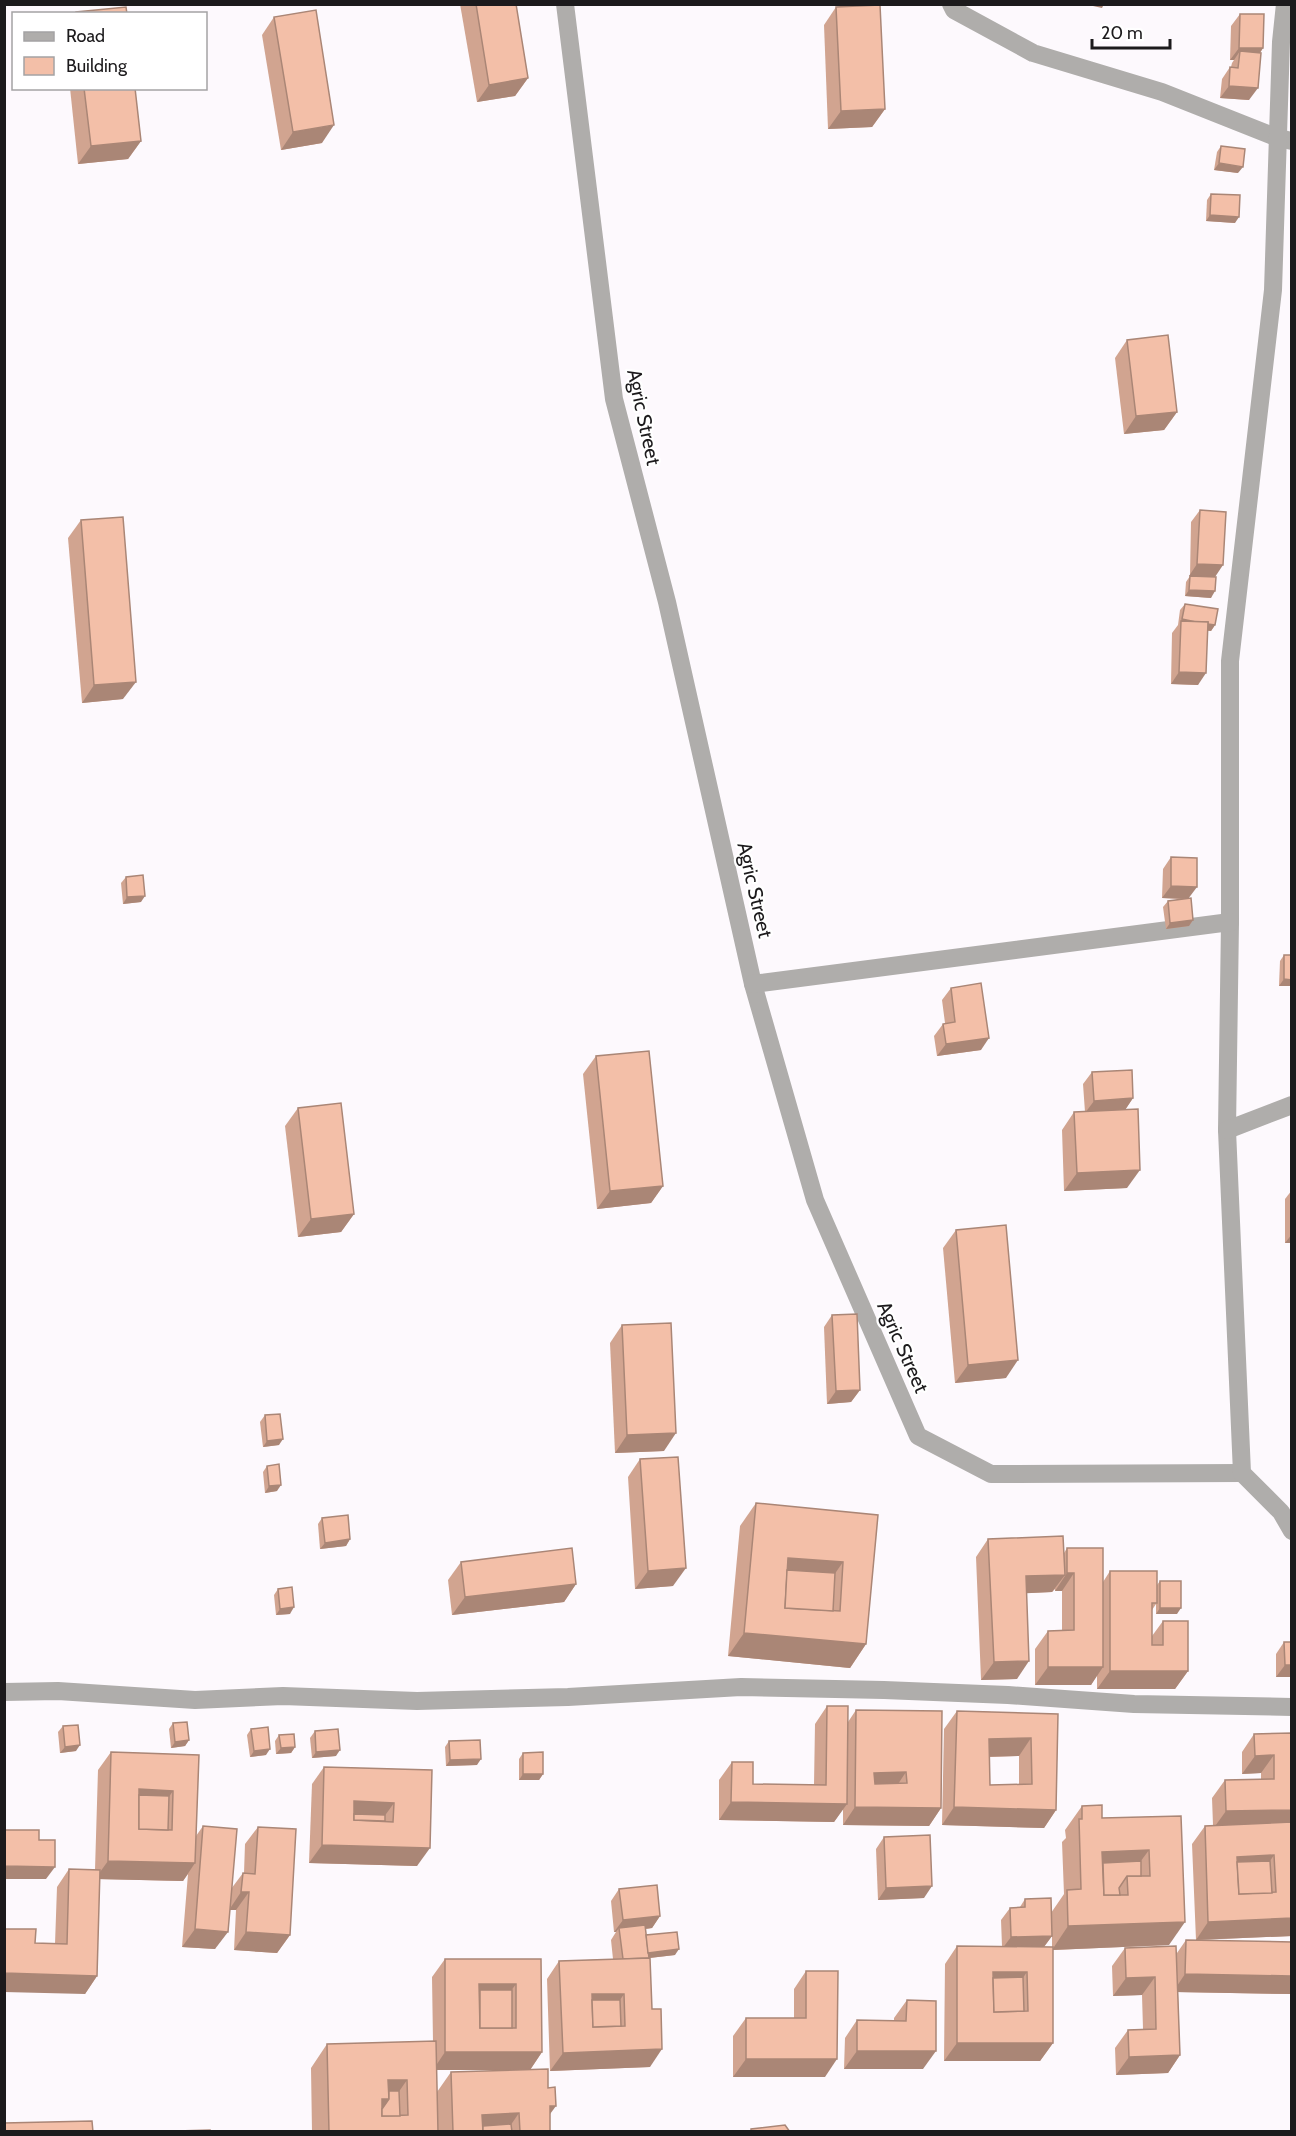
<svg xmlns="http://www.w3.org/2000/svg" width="1296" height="2136" viewBox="0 0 1296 2136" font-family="Cabin,sans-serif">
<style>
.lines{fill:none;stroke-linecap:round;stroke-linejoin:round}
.minor{stroke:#afadab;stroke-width:18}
.wall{fill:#d1a490;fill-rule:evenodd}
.shaded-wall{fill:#aa8676}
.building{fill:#f3bfa8;stroke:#aa8676;stroke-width:1.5;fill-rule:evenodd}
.labels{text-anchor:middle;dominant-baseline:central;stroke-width:4.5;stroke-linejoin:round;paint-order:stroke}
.street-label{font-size:20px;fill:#1c1a1c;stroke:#fff}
</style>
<rect width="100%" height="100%" fill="#fdf9fd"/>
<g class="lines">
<g class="minor">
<polyline points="565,4 614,399 667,602 753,984 815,1200 918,1436 991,1474 1242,1473"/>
<polyline points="951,4 954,10 1033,53 1162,92 1278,138 1292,141"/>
<polyline points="1285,4 1281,42 1273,290 1230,661 1230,922 1227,1130 1242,1473 1281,1512 1292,1531"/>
<polyline points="753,984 1230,922"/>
<polyline points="1227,1130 1292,1105"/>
<polyline points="4,1692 58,1691 195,1700 283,1696 417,1701 568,1697 741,1687 884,1690 1008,1695 1134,1704 1292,1707"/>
</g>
</g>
<g class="wall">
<polygon points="460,4 516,4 528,78 515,96 477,102"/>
<polygon points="836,7 885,109 872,127 828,129 824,25"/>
<polygon points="1240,14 1263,48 1260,53 1249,100 1220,98 1222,79 1230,67 1231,67 1232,63 1234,60 1230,60 1231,26"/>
<polygon points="274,17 322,143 281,150 262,35"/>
<polygon points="70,88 135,88 141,141 128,159 78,164"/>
<polygon points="1221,146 1238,173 1214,170 1217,152"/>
<polygon points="1211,194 1235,223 1206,221 1207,200"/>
<polygon points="1127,340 1177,412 1164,430 1124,434 1115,358"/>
<polygon points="1200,510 1215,577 1211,598 1185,596 1186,582 1190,576 1191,522"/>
<polygon points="81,520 123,699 82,703 68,538"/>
<polygon points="1185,604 1215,625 1211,631 1208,631 1198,685 1171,684 1172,633 1178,625 1180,610"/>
<polygon points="1171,857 1189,898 1193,920 1189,926 1166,929 1163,907 1168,901 1182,899 1162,898 1163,869"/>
<polygon points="126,877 141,902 123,904 121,883"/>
<polygon points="1284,955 1292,955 1292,986 1279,986 1280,961"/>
<polygon points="951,988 981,1050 937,1056 934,1036 943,1024 945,1023 942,1000"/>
<polygon points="596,1056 663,1186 651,1203 597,1209 583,1074"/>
<polygon points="1092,1072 1133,1098 1125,1110 1127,1188 1064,1191 1062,1130 1074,1112 1085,1112 1083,1084"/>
<polygon points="298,1108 354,1214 341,1232 298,1237 285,1126"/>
<polygon points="1292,1190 1292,1243 1285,1243 1285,1199"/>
<polygon points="956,1230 1006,1378 955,1383 943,1248"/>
<polygon points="832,1315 860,1390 851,1402 827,1404 824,1327"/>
<polygon points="622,1325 664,1451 615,1453 610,1343"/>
<polygon points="265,1415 279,1445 263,1447 260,1422"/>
<polygon points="640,1459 673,1586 635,1589 628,1477"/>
<polygon points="267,1466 277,1491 265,1493 263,1472"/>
<polygon points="756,1503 878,1515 866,1644 850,1668 728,1656 740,1526"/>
<polygon points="322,1518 350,1539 346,1546 320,1549 318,1524"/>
<polygon points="988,1539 1064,1553 1067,1548 1103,1582 1110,1571 1157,1585 1160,1581 1177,1614 1156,1614 1156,1604 1152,1610 1152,1636 1163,1621 1188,1671 1175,1689 1097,1689 1097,1675 1091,1685 1035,1685 1035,1649 1048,1631 1062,1631 1062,1591 1055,1591 1055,1589 1052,1592 1027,1593 1017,1679 981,1680 976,1557"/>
<polygon points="461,1562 576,1584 564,1602 452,1615 448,1580"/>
<polygon points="278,1589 290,1614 276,1615 274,1595"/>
<polygon points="1284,1642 1292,1677 1276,1677 1276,1654"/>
<polygon points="827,1706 848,1722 856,1710 941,1808 929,1826 843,1825 843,1809 834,1822 719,1820 719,1780 732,1762 753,1784 814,1785 815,1724"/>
<path d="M957,1711L1058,1714L1056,1810L1044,1828L942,1825L944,1729ZM1019,1756V1784L990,1785V1757Z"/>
<polygon points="173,1723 189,1740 185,1746 171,1748 169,1729"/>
<polygon points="63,1726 76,1751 60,1753 58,1732"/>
<polygon points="251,1729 266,1755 250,1757 247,1735"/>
<polygon points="315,1731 336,1756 312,1758 310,1738"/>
<polygon points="1292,1733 1292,1936 1196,1940 1192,1844 1205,1826 1213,1825 1212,1798 1225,1780 1261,1779 1261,1773 1242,1774 1242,1752 1254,1734"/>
<polygon points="279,1735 295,1747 291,1753 276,1754 275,1741"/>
<polygon points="449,1741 477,1765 446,1766 445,1747"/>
<polygon points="111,1752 199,1755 196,1836 203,1826 231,1889 243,1873 244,1873 245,1844 258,1827 290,1935 277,1953 234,1950 236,1910 230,1910 215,1949 182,1947 188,1874 183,1881 99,1879 97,1976 85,1994 35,1943 55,1944 57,1887 69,1869 95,1870 98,1770"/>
<polygon points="523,1753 543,1774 539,1780 519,1780 519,1759"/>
<polygon points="324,1767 432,1770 417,1866 309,1863 312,1784"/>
<path d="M1082,1806L1102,1818L1181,1816L1169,1945L1053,1950V2043L1040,2061H944L945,1964L957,1946H1002L1001,1920L1010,1908L1020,1907L1025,1899L1051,1913L1064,1894L1062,1842L1066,1838L1065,1830ZM1052,1936V1947H1044Z"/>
<polygon points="884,1837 924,1898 878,1900 876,1849"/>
<polygon points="619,1889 660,1916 652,1928 646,1929 646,1935 675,1955 649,1958 650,2067 550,2071 547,1979 559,1961 613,1959 611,1940 616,1932 614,1932 611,1901"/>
<polygon points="1186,1940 1291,1994 1178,1992 1180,2055 1168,2073 1116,2075 1115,2048 1128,2030 1143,2029 1142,1995 1113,1996 1112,1966 1125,1948 1177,1953"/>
<polygon points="445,1959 541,1959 542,2052 530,2070 436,2070 437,2092 451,2072 548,2088 550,2132 312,2132 311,2068 327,2044 433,2042 432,1977"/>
<polygon points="806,1971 825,2077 733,2077 733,2036 746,2018 794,2018 794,1989"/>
<polygon points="907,2000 923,2069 844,2069 845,2038 857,2020 894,2020 894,2018"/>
</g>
<g class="shaded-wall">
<polygon points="1084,4 1104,4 1102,8"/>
<polygon points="1239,48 1263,48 1255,60 1240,51 1234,60 1230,60"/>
<polygon points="528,78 515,96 477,102 489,85"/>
<polygon points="1229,86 1258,88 1249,100 1220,98"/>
<polygon points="885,109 872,127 828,129 841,111"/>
<polygon points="334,125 322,143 281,150 293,132"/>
<polygon points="141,141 128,159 78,164 91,146"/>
<polygon points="1219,163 1243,167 1238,173 1214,170"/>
<polygon points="1210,215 1239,217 1235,223 1206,221"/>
<polygon points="1177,412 1164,430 1124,434 1136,416"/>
<polygon points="1197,564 1223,565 1215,577 1189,576"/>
<polygon points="1189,590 1215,591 1211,598 1185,596"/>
<polygon points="1182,619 1215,625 1211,631 1181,626 1181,621"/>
<polygon points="1179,672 1206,673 1198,685 1171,684"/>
<polygon points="136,682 123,699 82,703 94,685"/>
<polygon points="1171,886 1197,887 1188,899 1162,898"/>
<polygon points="145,896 141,902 123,904 127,897"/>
<polygon points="1193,920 1189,926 1166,929 1170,923"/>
<polygon points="1284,979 1292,980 1292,986 1279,986"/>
<polygon points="989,1038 981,1050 937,1056 946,1044"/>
<polygon points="1133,1098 1125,1110 1085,1113 1094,1101"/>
<polygon points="1140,1170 1127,1188 1064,1191 1077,1173"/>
<polygon points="663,1186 651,1203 597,1209 610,1191"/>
<polygon points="354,1214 341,1232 298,1237 311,1219"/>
<polygon points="1292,1234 1292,1243 1285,1243"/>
<polygon points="1018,1360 1006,1378 955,1383 968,1365"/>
<polygon points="860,1390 851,1402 827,1404 836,1391"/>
<polygon points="676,1433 664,1451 615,1453 627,1435"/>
<polygon points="283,1439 279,1445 263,1447 267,1441"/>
<polygon points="281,1485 277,1491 265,1493 269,1486"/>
<polygon points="350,1539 346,1546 320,1549 325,1543"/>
<polygon points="788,1558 843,1562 827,1585 779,1582"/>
<polygon points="686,1568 673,1586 635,1589 648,1571"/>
<polygon points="1067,1573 1074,1573 1062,1591 1055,1591"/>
<polygon points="1065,1575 1052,1592 1013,1594 1026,1576"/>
<polygon points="576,1584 564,1602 452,1615 465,1597"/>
<polygon points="294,1607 290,1614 276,1615 280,1609"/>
<polygon points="1160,1608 1181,1608 1177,1614 1156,1614"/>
<polygon points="744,1633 866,1644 850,1668 728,1656"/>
<polygon points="1029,1661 1017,1679 981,1680 994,1662"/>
<polygon points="1285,1665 1292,1665 1292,1677 1276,1677"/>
<polygon points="1048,1667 1103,1667 1091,1685 1035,1685"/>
<polygon points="1110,1671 1188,1671 1175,1689 1097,1689"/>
<polygon points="1031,1738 1019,1756 977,1757 989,1739"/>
<polygon points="189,1740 185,1746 171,1748 175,1742"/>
<polygon points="80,1745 76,1751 60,1753 65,1747"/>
<polygon points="295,1747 291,1753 276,1754 281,1748"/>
<polygon points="270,1749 266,1755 250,1757 254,1751"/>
<polygon points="340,1750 336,1756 312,1758 316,1752"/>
<polygon points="1274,1755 1261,1773 1242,1774 1255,1756"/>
<polygon points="481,1759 477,1765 446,1766 450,1760"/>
<polygon points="906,1772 894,1790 866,1785 874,1773"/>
<polygon points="523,1774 543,1774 539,1780 519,1780"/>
<polygon points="139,1789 173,1791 161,1808 135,1795"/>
<polygon points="354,1801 394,1803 381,1821 346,1820"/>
<polygon points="731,1802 847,1804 834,1822 719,1820"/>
<polygon points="855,1807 941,1808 929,1826 843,1825"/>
<polygon points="954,1807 1056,1810 1044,1828 942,1825"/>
<polygon points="1292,1810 1292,1822 1213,1829 1226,1811"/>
<polygon points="322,1845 430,1848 417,1866 309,1863"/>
<polygon points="1149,1850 1132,1873 1095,1875 1102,1852"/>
<polygon points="1274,1855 1262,1873 1233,1862 1237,1857"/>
<polygon points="108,1861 195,1863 183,1881 95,1879"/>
<polygon points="4,1866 55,1867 46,1879 4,1879"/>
<polygon points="932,1886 924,1898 878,1900 886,1888"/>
<polygon points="241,1892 249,1892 236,1910 229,1910"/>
<polygon points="660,1916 652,1928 620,1932 619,1928 616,1932 614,1932 623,1920"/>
<polygon points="1292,1918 1292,1936 1196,1940 1208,1922"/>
<polygon points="1185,1922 1169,1945 1052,1950 1068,1926"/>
<polygon points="195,1929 228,1932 215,1949 182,1947"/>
<polygon points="246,1932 290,1935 277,1953 234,1950"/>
<polygon points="1052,1936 1043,1948 1002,1949 1011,1937"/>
<polygon points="679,1949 675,1955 641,1959 645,1953"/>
<polygon points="993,1972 1027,1972 1015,1989 989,1978"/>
<polygon points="4,1973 97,1976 85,1994 4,1992"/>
<polygon points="1185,1974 1292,1976 1292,1993 1291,1994 1173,1992"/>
<polygon points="1155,1977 1142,1995 1113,1996 1126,1978"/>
<polygon points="479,1984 516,1984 503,2002 475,1990"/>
<polygon points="592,1994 624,1994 612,2012 588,2012"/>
<polygon points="957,2043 1053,2043 1040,2061 944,2061"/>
<polygon points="662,2049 650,2067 550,2071 563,2053"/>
<polygon points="857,2051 936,2051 923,2069 844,2069"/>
<polygon points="445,2052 542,2052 530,2070 433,2070"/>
<polygon points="1180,2055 1168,2073 1116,2075 1129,2057"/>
<polygon points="746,2059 837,2059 825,2077 733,2077"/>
<polygon points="388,2080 407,2080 391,2103 374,2120"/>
<polygon points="550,2106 556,2106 539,2129"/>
<polygon points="519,2113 506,2132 475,2132 482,2115"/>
</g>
<g class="building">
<polygon points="476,4 516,4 528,78 489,85"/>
<polygon points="880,5 885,109 841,111 836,7"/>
<polygon points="126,7 127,14 76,14 76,12"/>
<polygon points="316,10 334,125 293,132 274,17"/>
<polygon points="1240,14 1264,14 1263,48 1239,48"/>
<polygon points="1240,51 1261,53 1258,88 1229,86 1230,67 1238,68"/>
<polygon points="84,88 135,88 141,141 91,146"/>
<polygon points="1221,146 1245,149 1243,167 1219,163"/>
<polygon points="1211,194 1240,195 1239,217 1210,215"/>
<polygon points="1168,335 1177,412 1136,416 1127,340"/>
<polygon points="1200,510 1226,512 1223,565 1197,564"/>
<polygon points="123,517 136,682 94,685 81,520"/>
<polygon points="1190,576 1216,577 1215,591 1189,590"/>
<polygon points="1185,604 1218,609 1215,625 1208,624 1208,622 1196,622 1182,619"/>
<polygon points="1181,621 1208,622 1206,673 1179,672"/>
<polygon points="1171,857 1197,858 1197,887 1171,886"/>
<polygon points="143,875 145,896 127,897 126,877"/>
<polygon points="1191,898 1193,920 1170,923 1168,901"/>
<polygon points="1284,955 1292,955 1292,980 1284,979"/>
<polygon points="981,983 989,1038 946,1044 943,1024 955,1022 951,988"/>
<polygon points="649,1051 663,1186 610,1191 596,1056"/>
<polygon points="1132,1070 1133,1098 1094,1101 1092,1072"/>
<polygon points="341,1103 354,1214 311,1219 298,1108"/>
<polygon points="1138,1109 1140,1170 1077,1173 1074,1112"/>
<polygon points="1006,1225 1018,1360 968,1365 956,1230"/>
<polygon points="857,1314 860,1390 836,1391 832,1315"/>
<polygon points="671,1323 676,1433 627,1435 622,1325"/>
<polygon points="280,1414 283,1439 267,1441 265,1415"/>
<polygon points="678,1457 686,1568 648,1571 640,1459"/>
<polygon points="279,1464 281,1485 269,1486 267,1466"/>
<path d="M756,1503L878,1515L866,1644L744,1633ZM788,1558L843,1562L840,1611L785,1608Z"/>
<polygon points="348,1515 350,1539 325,1543 322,1518"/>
<polygon points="1063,1536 1065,1575 1026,1576 1029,1661 994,1662 988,1539"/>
<polygon points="572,1548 576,1584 465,1597 461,1562"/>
<polygon points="1067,1548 1103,1548 1103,1667 1048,1667 1048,1631 1074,1630 1074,1573 1067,1573"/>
<polygon points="787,1570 835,1573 833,1611 785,1608"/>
<polygon points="1110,1571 1157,1571 1157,1603 1152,1603 1152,1645 1163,1645 1163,1621 1188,1621 1188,1671 1110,1671"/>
<rect x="1160" y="1581" width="21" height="27"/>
<polygon points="292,1587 294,1607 280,1609 278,1589"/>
<polygon points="1284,1642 1292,1642 1292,1665 1285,1665"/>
<polygon points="827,1706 848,1706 847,1804 731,1802 732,1762 753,1762 753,1784 826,1785"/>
<path d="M856,1710L942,1711L941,1808L855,1807ZM906,1772L907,1783L875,1784L874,1773Z"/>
<path d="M957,1711L1058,1714L1056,1810L954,1807ZM1031,1738L1032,1784L990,1785L989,1739Z"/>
<polygon points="187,1722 189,1740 175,1742 173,1723"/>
<polygon points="78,1725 80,1745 65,1747 63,1726"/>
<polygon points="268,1727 270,1749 254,1751 251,1729"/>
<polygon points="338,1729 340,1750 316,1752 315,1731"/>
<polygon points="1292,1733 1292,1810 1226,1811 1225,1780 1274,1779 1274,1755 1255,1756 1254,1734"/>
<polygon points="294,1734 295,1747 281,1748 279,1735"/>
<polygon points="480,1740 481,1759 450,1760 449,1741"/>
<path d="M111,1752L199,1755L195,1863L108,1861ZM139,1789L173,1791L172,1830L139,1829Z"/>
<polygon points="543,1752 543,1774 523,1774 523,1753"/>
<path d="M324,1767L432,1770L430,1848L322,1845ZM354,1801L394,1803L393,1822L354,1820Z"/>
<polygon points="139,1795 169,1796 168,1830 139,1829"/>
<path d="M1102,1805V1818L1181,1816L1185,1922L1068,1926L1067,1890L1081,1889L1079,1819H1082V1806ZM1149,1850L1150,1876H1127L1128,1895H1104L1102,1852Z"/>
<polygon points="354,1814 385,1815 385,1821 354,1820"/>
<path d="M1292,1822V1918L1208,1922L1205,1826ZM1274,1855L1276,1892L1239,1894L1237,1857Z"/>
<polygon points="203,1826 237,1829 228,1932 195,1929"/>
<polygon points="258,1827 296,1829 290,1935 246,1932 249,1892 241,1892 243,1873 255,1874"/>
<polygon points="4,1830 39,1830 39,1840 55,1840 55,1867 4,1866"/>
<polygon points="930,1835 932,1886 886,1888 884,1837"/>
<polygon points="1141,1861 1141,1876 1127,1876 1119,1888 1120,1895 1104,1895 1103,1863"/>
<polygon points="1270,1861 1272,1893 1239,1894 1237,1862"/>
<polygon points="69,1869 100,1870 97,1976 4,1973 4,1929 36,1929 35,1943 67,1944"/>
<polygon points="657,1885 660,1916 623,1920 619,1889"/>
<polygon points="1051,1898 1052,1936 1011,1937 1010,1908 1025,1907 1025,1899"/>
<polygon points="645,1925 649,1958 623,1959 619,1928"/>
<polygon points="677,1932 679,1949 648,1953 646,1935"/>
<polygon points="1186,1940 1292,1942 1292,1976 1185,1974"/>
<path d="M957,1946L1053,1947V2043H957ZM993,1972H1027L1028,2011L994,2012Z"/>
<polygon points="1176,1946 1180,2055 1129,2057 1128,2030 1156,2029 1155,1977 1126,1978 1125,1948"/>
<path d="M650,1958L652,2009H661L662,2049L563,2053L559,1961ZM592,1994H624L625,2026L593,2027Z"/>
<path d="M445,1959H541L542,2052H445ZM479,1984H516V2028H480Z"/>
<polygon points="806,1971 838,1971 837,2059 746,2059 746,2018 806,2018"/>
<polygon points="1023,1977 1024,2011 994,2012 993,1978"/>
<rect x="480" y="1990" width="32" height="38"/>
<polygon points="592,2000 620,2000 621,2026 593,2027"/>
<polygon points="907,2000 936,2001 936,2051 857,2051 857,2020 906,2021"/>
<path d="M436,2041L438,2132H329L327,2044ZM388,2080H407L408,2115L382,2116V2099H389Z"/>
<polygon points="548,2069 548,2088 555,2087 556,2106 550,2106 550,2132 520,2132 519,2113 482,2115 483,2132 453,2132 451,2072"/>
<polygon points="389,2091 399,2091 400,2116 382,2116 382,2109 389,2099"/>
<polygon points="92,2121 93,2132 4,2132 4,2123"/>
<polygon points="511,2124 512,2132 483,2132 483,2126"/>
<polygon points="785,2125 790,2132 751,2132 751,2129"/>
<polygon points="210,2130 210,2132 177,2132 177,2131"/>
</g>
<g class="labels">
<g class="street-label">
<text transform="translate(644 417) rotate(78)">Agric Street</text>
<text transform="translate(755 890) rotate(77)">Agric Street</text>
<text transform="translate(903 1347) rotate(66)">Agric Street</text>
</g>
</g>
<rect width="1296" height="2136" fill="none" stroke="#1c1a1c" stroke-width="12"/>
<rect x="12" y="12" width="195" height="78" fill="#ffffff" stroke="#a4a3a4" stroke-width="1.5"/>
<rect x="24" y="32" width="30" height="9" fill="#afadab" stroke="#a4a3a4" stroke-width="1.5"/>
<text x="66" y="42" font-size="18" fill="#1c1a1c">Road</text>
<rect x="24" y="57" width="30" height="18" fill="#f3bfa8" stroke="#a4a3a4" stroke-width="1.5"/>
<text x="66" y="72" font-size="18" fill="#1c1a1c">Building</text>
<path d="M1092 39v9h78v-9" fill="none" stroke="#1c1a1c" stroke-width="3"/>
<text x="1101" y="39" font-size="18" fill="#1c1a1c" stroke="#ffffff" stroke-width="4.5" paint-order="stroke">20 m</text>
</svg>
